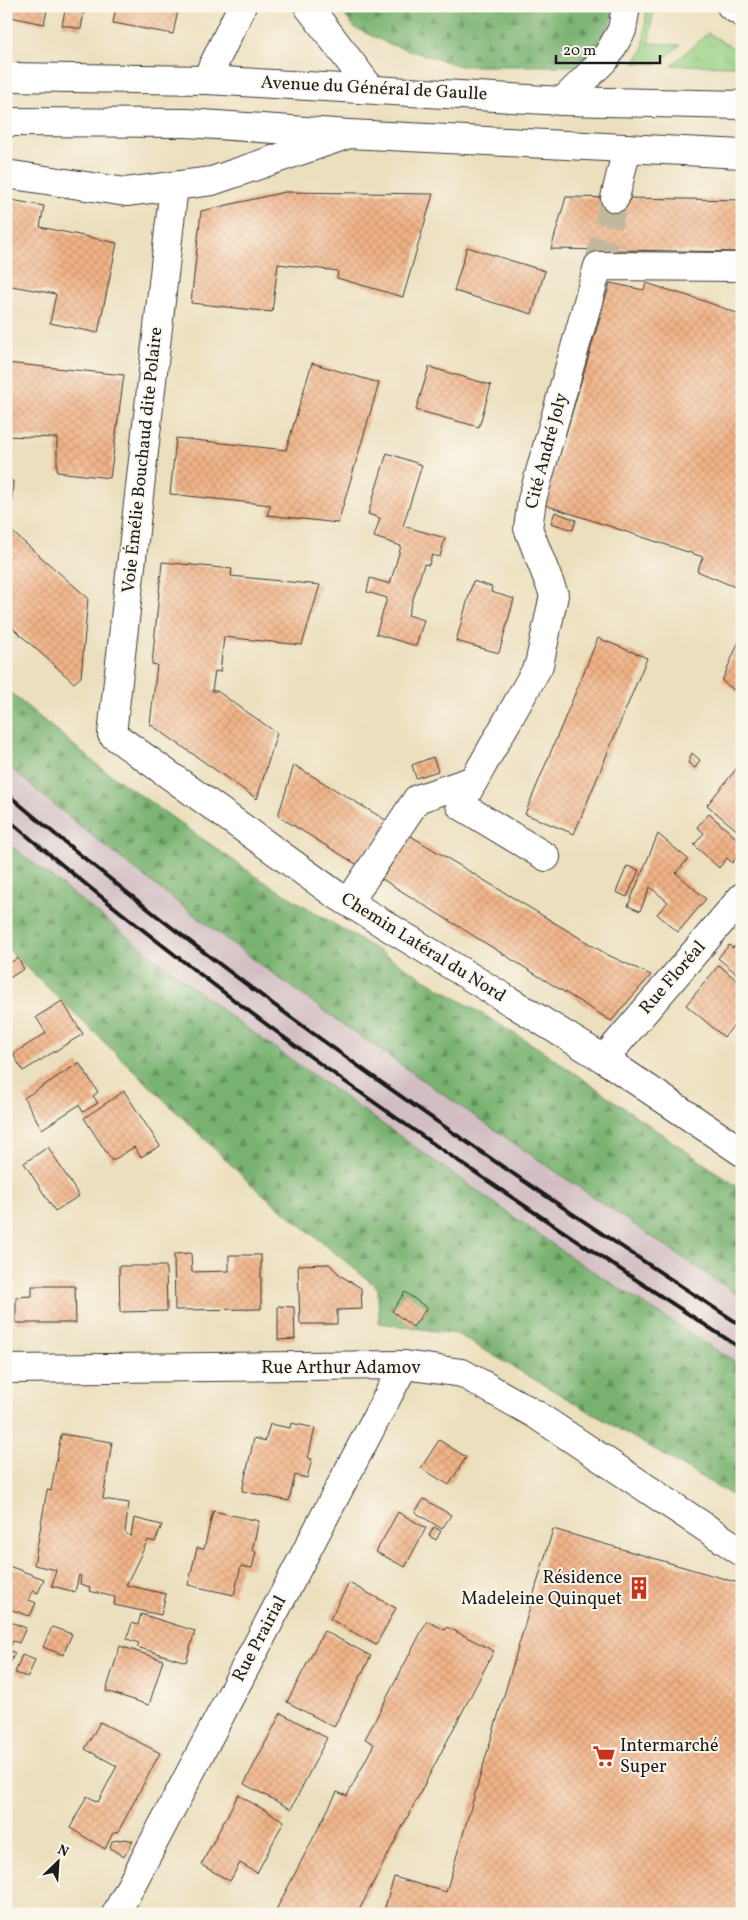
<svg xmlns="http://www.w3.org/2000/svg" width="748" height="1920" viewBox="0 0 748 1920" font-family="Vollkorn,serif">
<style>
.railway{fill:#d2bec2}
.grass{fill:url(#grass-tufts);stroke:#59764f}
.forest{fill:url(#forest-firs);stroke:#4a6746}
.building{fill:url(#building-cross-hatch)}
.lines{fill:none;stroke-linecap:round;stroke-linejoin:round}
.minor-tunnel{stroke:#c2b89e;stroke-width:28;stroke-dasharray:28 14;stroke-linecap:butt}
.minor-casing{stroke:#3b3934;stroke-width:30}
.major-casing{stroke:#3b3934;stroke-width:30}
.highway-casing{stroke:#3b3934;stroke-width:30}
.minor{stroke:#fff;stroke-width:28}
.major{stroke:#fff;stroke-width:28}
.highway{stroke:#fff;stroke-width:28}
.rail{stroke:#1c1c1c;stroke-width:4}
.labels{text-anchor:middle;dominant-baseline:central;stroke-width:4;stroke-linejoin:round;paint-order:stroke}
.street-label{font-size:18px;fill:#1c1c1c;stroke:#fbf7ec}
.poi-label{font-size:18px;fill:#1c1c1c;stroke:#fbf7ec;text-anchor:end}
</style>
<defs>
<pattern id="grass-tufts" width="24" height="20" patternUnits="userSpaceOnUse" patternTransform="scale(1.25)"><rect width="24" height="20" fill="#96cf82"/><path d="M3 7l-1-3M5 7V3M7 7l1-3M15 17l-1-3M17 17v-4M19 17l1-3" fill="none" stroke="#81b170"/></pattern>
<pattern id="forest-firs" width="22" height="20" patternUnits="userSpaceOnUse" patternTransform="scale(1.25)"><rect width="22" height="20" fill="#78b270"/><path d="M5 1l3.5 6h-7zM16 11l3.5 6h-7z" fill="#62905b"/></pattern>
<pattern id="building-cross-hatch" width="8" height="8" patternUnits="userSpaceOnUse" patternTransform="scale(1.25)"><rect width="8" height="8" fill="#f1b387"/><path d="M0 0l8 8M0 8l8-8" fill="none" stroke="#ce9974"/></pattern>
</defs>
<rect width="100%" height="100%" fill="#fbf7ec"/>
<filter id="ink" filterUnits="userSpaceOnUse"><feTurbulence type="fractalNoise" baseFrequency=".02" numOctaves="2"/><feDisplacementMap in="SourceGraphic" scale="10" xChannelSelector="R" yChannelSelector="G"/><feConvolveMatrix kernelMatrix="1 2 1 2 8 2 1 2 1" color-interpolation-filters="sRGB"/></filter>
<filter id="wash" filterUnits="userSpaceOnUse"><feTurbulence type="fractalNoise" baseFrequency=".0096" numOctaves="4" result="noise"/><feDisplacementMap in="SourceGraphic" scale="20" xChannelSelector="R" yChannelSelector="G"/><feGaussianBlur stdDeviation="1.12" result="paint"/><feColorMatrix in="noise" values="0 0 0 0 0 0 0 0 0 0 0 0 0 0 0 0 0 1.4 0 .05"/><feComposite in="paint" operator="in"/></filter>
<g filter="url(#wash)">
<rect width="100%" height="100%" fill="#ecdfbe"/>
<polygon class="railway" points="6,689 100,767 260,879 540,1049 742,1190 742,1501 457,1334 379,1323 378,1288 253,1186 6,947"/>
<g class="grass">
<polygon points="647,6 654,6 649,43 680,45 658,64 634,63 643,50"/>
<polygon points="708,33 740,52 742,50 742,66 672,65"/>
</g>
<g class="forest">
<polygon points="337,6 616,6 601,50 580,66 460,66 389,44 355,28"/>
<path d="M6,689L100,767L260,879L540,1049L742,1190V1298C583,1190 423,1083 268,970C179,904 90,837 6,764Z"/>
<polygon points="6,842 235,1020 575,1260 742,1366 742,1501 457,1334 379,1323 378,1288 253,1186 6,947"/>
</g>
<g id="blocks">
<g class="building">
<polygon points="12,6 48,6 44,24 10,17"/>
<polygon points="66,6 85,6 81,29 62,25"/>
<polygon points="116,6 179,6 173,34 113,23"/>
<polygon points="285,192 433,194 403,297 337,278 338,271 278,264 272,312 191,303 201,211"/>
<polygon points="566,197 742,200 742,252 551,249"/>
<polygon points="6,199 44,206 40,227 117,243 98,333 50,323 56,294 6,285"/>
<polygon points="467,247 545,271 532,314 454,291"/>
<polygon points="610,283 644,290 646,283 704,301 742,315 742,590 697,571 703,557 545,505"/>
<polygon points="6,363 124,375 110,478 57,472 57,438 6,436"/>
<polygon points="312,363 379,383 338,523 267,515 271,505 170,494 176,438 286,450"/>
<polygon points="429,367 491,385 479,427 416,410"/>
<polygon points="387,453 422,465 403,526 445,538 440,557 432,555 429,565 424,564 408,615 424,620 416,646 376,634 387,598 367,592 370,578 390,584 401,546 374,537 380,518 368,514"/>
<polygon points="6,481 13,481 10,530 88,598 81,677 74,683 6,622"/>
<polygon points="555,512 576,520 573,530 551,523"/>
<polygon points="162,562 232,569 231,576 320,585 302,645 224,637 220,672 215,671 212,691 217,691 277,733 257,799 150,724 157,665 152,664"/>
<polygon points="473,581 492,587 491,592 514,599 499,653 456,641"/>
<polygon points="742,634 742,687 738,693 722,681"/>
<polygon points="598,638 647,658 574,834 525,814"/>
<polygon points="692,753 700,760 695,768 688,763"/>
<polygon points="433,757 438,771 416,778 412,765"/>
<polygon points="294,765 389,822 361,867 278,816"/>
<polygon points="737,768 742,772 742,831 740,833 707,805"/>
<polygon points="709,814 742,843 742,851 732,863 727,858 719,868 694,845 704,833 697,827"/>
<polygon points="658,834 688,859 676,873 706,899 678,932 657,914 668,902 650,887 640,911 628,906"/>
<polygon points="409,835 608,955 651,975 611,1021 382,879"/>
<polygon points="627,866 639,870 627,897 616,892"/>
<polygon points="742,938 742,971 738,975 718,958 729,945 733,948"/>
<polygon points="18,958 24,969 6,980 6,965"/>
<polygon points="719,965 742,985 737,993 742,996 742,1016 724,1037 686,1005"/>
<polygon points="62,1001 83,1034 23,1071 13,1054 46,1033 36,1017"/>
<polygon points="79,1063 98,1092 93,1096 98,1103 83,1112 79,1105 42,1129 24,1098"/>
<polygon points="124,1091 160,1146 141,1157 134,1147 112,1161 84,1118"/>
<polygon points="48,1147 79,1196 55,1211 24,1163"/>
<polygon points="191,1253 192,1272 229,1271 229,1255 261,1255 261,1309 175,1310 174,1254"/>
<polygon points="329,1264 341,1276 361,1288 362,1309 337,1310 337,1324 300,1324 298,1265"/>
<polygon points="119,1266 166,1266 167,1311 120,1312"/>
<polygon points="32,1286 75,1286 76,1323 16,1323 16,1297 32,1296"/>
<polygon points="405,1292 427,1308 413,1327 392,1311"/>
<polygon points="278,1306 294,1307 295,1339 278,1340"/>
<polygon points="291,1423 315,1428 308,1458 312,1459 307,1478 295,1475 289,1501 242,1491 254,1438 265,1441 270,1424 290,1428"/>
<polygon points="61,1434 112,1442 103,1499 129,1503 125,1532 128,1535 131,1536 134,1518 162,1525 155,1542 148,1540 126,1585 166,1594 161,1615 114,1605 115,1597 89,1591 90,1587 80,1584 81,1576 79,1575 75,1592 52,1586 56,1570 34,1565 47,1490 51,1491"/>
<polygon points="439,1440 466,1457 449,1485 421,1468"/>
<polygon points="424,1499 451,1515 442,1529 415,1512"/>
<polygon points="213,1511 259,1521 252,1550 256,1552 252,1568 241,1566 234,1595 188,1585 197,1548 204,1549"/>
<polygon points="398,1512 426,1528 405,1567 376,1552"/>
<polygon points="434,1527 441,1531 436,1540 429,1536"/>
<polygon points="553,1529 742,1584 742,1914 383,1914 394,1877 446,1892"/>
<polygon points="6,1565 44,1579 38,1593 33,1591 29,1600 36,1603 30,1616 6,1608"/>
<polygon points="349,1583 396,1608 376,1645 330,1619"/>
<polygon points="141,1614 195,1631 186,1662 137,1647 139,1643 127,1639 132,1623 138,1625"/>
<polygon points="6,1620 26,1628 19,1643 13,1641 9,1650 15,1653 9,1665 6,1664"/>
<polygon points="427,1621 445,1630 447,1627 494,1651 357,1914 284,1914 276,1910 337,1792 347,1796 374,1744 365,1739"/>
<polygon points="52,1627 72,1634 63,1655 43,1647"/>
<polygon points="324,1631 371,1656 334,1727 287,1702"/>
<polygon points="120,1646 163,1660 149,1705 106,1691"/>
<polygon points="22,1655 35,1660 28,1677 15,1673"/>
<polygon points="281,1713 327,1738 291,1809 244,1784"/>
<polygon points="100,1722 160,1753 118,1832 113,1833 105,1849 70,1828 87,1796 98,1802 117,1766 85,1749"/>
<polygon points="238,1795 284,1821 257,1873 240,1863 230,1881 201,1865"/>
<polygon points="126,1839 133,1841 124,1857 110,1848 112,1841"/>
</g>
</g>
</g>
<g filter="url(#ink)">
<use href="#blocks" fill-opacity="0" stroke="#3b3934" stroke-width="1"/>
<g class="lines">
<polyline class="minor-tunnel" points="598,266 615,198"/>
<defs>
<g id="minor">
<polyline points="308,6 370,88"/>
<polyline points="206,80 242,6"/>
<polyline points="6,174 126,192 212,181 349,134"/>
<polyline points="174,186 112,734 335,894 604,1059 742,1152"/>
<polyline points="615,198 627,148"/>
<polyline points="546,857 460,805 539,665 554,595 528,528 532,500 598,266 742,267"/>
<polyline points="349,902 417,799 474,780"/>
<polyline points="604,1059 742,897"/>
<polyline points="6,1369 404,1365 462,1373 535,1414 742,1552"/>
<polyline points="116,1914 404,1365"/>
</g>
<g id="major">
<polyline points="6,77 206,80 563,101 742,105"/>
<polyline points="6,122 187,123 349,134 742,154"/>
</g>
<g id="highway">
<polyline points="731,6 742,13"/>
<polyline points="563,101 606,58 622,30 626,6"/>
</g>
</defs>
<use href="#minor" class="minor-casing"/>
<use href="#major" class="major-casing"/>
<use href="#highway" class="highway-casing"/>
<use href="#minor" class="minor"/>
<use href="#major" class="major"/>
<use href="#highway" class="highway"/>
<g class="rail">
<path d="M6,793C237,990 488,1160 742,1326"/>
<path d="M6,818C99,897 195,972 293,1044C439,1151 590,1250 742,1349"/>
</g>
</g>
</g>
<defs>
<symbol id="building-bare" viewBox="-9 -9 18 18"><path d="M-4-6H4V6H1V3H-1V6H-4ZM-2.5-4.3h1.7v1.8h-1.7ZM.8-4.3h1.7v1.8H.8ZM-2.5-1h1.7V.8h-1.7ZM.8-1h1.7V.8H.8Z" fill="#c8321e" stroke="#fbf7ec" stroke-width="2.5" paint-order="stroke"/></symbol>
<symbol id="supermarket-bare" viewBox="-9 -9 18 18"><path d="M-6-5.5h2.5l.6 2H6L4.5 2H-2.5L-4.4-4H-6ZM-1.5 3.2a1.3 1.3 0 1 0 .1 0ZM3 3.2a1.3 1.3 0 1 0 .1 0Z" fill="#c8321e" stroke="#fbf7ec" stroke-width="2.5" paint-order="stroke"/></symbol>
</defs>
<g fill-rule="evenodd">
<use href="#building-bare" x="623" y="1572" width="32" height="32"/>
<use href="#supermarket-bare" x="588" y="1740" width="32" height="32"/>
</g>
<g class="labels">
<g class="street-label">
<text transform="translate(374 89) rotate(3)">Avenue du Général de Gaulle</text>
<text transform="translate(547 451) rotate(-75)">Cité André Joly</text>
<text transform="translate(143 460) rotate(-84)">Voie Émélie Bouchaud dite Polaire</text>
<text transform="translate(423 948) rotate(32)">Chemin Latéral du Nord</text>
<text transform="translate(673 978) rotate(-49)">Rue Floréal</text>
<text x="341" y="1368">Rue Arthur Adamov</text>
<text transform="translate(260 1639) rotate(-62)">Rue Prairial</text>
</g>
<g class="poi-label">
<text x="622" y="1578">Résidence<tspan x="622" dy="21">Madeleine Quinquet</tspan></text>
<text x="620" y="1746" text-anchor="start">Intermarché<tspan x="620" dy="21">Super</tspan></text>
</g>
</g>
<rect width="748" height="1920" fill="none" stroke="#fbf7ec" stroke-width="25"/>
<g transform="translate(58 1862) rotate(25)" stroke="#fbf7ec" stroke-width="4" paint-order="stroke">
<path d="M0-4L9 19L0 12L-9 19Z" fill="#1c1c1c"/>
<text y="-8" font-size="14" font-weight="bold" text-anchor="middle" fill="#1c1c1c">N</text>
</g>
<path d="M556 55v8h104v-8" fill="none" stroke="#1c1c1c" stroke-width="2.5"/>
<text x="563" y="55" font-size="15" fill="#1c1c1c" stroke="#fbf7ec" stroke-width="4" paint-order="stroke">20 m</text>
</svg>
